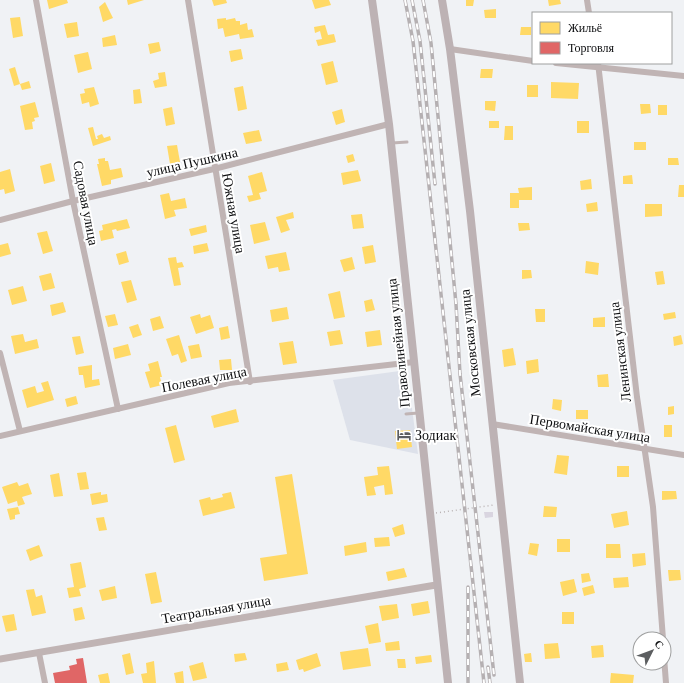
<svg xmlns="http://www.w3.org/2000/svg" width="684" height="683" viewBox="0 0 684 683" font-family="'Crimson Pro',serif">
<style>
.built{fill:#dde1ea}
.homes{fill:#ffd966}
.shops{fill:#e06666}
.building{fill:#d9d5e0}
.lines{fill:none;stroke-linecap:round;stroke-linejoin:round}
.path{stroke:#bab3b4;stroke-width:1.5;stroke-dasharray:1 3;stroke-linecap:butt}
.service{stroke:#c0b4b4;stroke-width:3}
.minor{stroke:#c0b4b4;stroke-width:6}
.tertiary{stroke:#c0b4b4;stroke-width:7}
.secondary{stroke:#bdb2b4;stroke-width:8}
.rail-casing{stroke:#b5b0b2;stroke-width:3.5}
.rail{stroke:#fff;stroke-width:2;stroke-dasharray:6;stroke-linecap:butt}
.labels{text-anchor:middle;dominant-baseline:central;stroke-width:4;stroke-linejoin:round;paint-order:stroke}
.street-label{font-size:14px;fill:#0d0e10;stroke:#fff}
.poi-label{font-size:14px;fill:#0d0e10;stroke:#fff;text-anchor:start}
</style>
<rect width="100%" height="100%" fill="#f0f2f5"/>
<polygon class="built" points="407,370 418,454 350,440 333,380"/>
<g class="homes">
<polygon points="47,0 67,0 68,3 49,9"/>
<polygon points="127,0 144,0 128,5"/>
<polygon points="212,0 226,0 227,3 214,6"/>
<polygon points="312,0 329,0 331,5 315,9"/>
<polygon points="466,0 474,0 473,6 466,6"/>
<polygon points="548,0 560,0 561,4 549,6"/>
<polygon points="105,2 113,18 103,22 99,7"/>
<polygon points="496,9 496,18 485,18 484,10"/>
<polygon points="20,17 23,36 13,38 10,18"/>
<polygon points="226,18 226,20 235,18 236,21 240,21 240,25 247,23 248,30 252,29 254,37 240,39 239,34 225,37 223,28 218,29 217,19"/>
<polygon points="77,22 79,36 67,38 64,24"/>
<polygon points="325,25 328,35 334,34 336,42 318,46 316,40 322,39 320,31 315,33 314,27"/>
<polygon points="521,27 531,27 531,35 520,35"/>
<polygon points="115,35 117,45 103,47 102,38"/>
<polygon points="159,42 161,51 150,54 148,44"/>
<polygon points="241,49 243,59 231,62 229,51"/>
<polygon points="88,52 92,69 78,73 74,55"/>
<polygon points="333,61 338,82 326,85 321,64"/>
<polygon points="15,67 20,84 14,86 9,69"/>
<polygon points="481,69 493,69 492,78 480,78"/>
<polygon points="165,72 167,86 155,88 153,81 159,79 158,73"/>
<polygon points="29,81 31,88 22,90 20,84"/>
<polygon points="551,82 579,83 578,99 551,98"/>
<rect x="527" y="85" width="11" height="12"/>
<polygon points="243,86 247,109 238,111 234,88"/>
<polygon points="94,87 99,104 90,107 89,102 82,104 80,94 85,93 84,89"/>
<polygon points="140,89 142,103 134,104 133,90"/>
<polygon points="485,101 496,101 495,111 485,110"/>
<polygon points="35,102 39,117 34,118 35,121 32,122 33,129 25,130 20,106"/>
<polygon points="640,104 650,104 651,113 641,114"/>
<rect x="658" y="105" width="9" height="10"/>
<polygon points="172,107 175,124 166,126 163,109"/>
<polygon points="342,109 345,122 336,125 332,112"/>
<rect x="489" y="121" width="10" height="7"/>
<rect x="577" y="121" width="12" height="12"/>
<polygon points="505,126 513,126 513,140 504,140"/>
<polygon points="93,127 96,139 98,139 97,136 102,134 104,138 110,136 111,140 93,146 88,128"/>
<polygon points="259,130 262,141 246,144 243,133"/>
<rect x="634" y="142" width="12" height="8"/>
<polygon points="177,145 180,162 170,164 167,146"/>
<polygon points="353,154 355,161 348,163 346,156"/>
<polygon points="105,158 105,161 108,161 110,170 121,168 123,177 111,180 111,184 102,186 97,164 99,164 98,159"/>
<polygon points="668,158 678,158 679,165 668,165"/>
<polygon points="51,163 55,181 44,184 40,166"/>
<polygon points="10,169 15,191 5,194 4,189 0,190 0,172"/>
<polygon points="358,170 361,181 343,185 341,173"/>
<polygon points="262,172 267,191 259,193 261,199 249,202 247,196 253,195 248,176"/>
<polygon points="632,175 633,184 623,184 623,176"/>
<polygon points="591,179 592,189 581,190 580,181"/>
<polygon points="679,185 684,185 684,197 678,197"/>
<polygon points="532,187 532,200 519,200 519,208 510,208 510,193 519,193 518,188"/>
<polygon points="169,193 171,201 185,198 187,208 174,210 176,216 165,219 160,195"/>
<polygon points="597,202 598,211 587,212 586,204"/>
<polygon points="645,204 662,204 662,216 645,217"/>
<polygon points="293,212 294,218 286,220 290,230 281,233 276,217"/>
<polygon points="362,214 364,228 353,229 351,215"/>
<polygon points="127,219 130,228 117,231 116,229 112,230 114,238 101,241 99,231 103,230 102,225"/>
<polygon points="265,222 270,240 254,244 250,225"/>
<polygon points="518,223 529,223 530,230 519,231"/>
<polygon points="206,225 207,232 191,236 189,229"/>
<polygon points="47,231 53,251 43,254 37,233"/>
<polygon points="8,243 11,254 0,257 0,245"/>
<polygon points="207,243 209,251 194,254 193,246"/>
<polygon points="373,245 376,262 365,264 362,247"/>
<polygon points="126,251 129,262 119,265 116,254"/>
<polygon points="286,252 290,270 279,272 278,267 268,269 265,256"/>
<polygon points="176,257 177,263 182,262 184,267 178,268 181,285 174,286 168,258"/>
<polygon points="352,257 355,269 344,272 340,260"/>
<polygon points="586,261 599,263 598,275 585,273"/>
<polygon points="522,270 531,270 532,278 522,279"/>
<polygon points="663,271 665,284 657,285 655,272"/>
<polygon points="51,273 55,288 43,291 39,276"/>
<polygon points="131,280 137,300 127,303 121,282"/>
<polygon points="23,286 27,301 12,305 8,290"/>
<polygon points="340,291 345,317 334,319 328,294"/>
<polygon points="372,299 375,310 366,312 364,301"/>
<polygon points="63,302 66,312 52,316 50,305"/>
<polygon points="287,307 289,319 272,322 270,310"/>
<polygon points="535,309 545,309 545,322 536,322"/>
<polygon points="675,312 676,318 664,320 663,314"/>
<polygon points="115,314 118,325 108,327 105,316"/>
<polygon points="200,314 201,318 210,315 214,328 196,334 190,317"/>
<polygon points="160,316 164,328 153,331 150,319"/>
<polygon points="605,317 605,327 593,327 593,318"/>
<polygon points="138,324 142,335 133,338 129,327"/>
<polygon points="228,326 230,338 221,340 219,328"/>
<polygon points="340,330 343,344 330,346 327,332"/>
<polygon points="380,330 382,345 367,347 365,332"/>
<polygon points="23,334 25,342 37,339 39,348 15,354 11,336"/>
<polygon points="179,335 187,361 181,363 178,354 172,356 166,339"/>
<polygon points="681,335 683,344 674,346 673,337"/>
<polygon points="80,336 84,353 76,355 72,337"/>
<polygon points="293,341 297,363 283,365 279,343"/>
<polygon points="128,344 131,355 115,359 113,348"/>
<polygon points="199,344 202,357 191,359 188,346"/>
<polygon points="513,348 516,365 504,367 502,350"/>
<polygon points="231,359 232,370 220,370 219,360"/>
<polygon points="538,359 539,372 527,374 526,361"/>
<polygon points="158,361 162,377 160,377 162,385 150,388 145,372 150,371 148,364"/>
<polygon points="92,365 92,380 99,379 100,385 85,388 83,375 79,375 78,367"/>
<polygon points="608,374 609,387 598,387 597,375"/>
<polygon points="48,381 54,400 27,408 22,390 35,386 37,393 44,391 41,383"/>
<polygon points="76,396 78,404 67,407 65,399"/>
<polygon points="553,399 562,400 561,411 552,409"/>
<polygon points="674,406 674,414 668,415 668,407"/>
<polygon points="236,409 239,422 214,428 211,416"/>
<rect x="576" y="410" width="12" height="9"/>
<polygon points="176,425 185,460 174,463 165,428"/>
<rect x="664" y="425" width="8" height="12"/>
<polygon points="410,430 412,447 397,449 395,431"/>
<polygon points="557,455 569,456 567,475 554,473"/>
<polygon points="389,466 393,494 385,495 384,485 374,487 376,495 367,496 364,477 378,475 377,467"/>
<rect x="617" y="466" width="12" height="11"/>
<polygon points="86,472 89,489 80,490 77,473"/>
<polygon points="59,473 63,496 54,497 50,475"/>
<polygon points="292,474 308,574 264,581 260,558 287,554 275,477"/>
<polygon points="17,482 19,486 28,483 32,494 22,497 25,504 18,506 17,501 8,504 2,487"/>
<polygon points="662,491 676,491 677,499 662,500"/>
<polygon points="101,492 101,495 107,494 108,502 92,505 90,494"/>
<polygon points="231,492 235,508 203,516 199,500 210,497 211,500 223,497 222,494"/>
<polygon points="544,506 557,507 556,517 543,517"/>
<polygon points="18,507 20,514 15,515 15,519 10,520 7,509"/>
<polygon points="627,511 629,525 614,528 611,514"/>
<polygon points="104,517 107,530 99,531 96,518"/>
<polygon points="403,524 405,534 395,537 392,528"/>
<polygon points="389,537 390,546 375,547 374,538"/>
<rect x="557" y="539" width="13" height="13"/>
<polygon points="366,542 367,552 345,556 344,546"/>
<polygon points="530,543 539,544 537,556 528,554"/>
<polygon points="606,544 620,544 621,558 606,558"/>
<polygon points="39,545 43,556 30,561 26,550"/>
<polygon points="645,553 646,565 633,567 632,554"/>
<polygon points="81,562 86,587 79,589 81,596 69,598 67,588 74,587 70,564"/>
<polygon points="404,568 407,577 388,581 386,572"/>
<polygon points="668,570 680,570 681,580 669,581"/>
<polygon points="156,572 162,602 151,604 145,574"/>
<polygon points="589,573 591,581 582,583 581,574"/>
<polygon points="628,577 629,587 614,588 613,578"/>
<polygon points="574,579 577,592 563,596 560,582"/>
<polygon points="593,585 595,593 584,596 582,588"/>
<polygon points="115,586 117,598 102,601 99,590"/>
<polygon points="34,589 36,597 42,595 46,613 32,616 26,590"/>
<polygon points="428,601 430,613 413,616 411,604"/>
<polygon points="397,604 399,618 382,621 379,606"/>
<polygon points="82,607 85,619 75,621 73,609"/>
<rect x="562" y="612" width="12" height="12"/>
<polygon points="14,614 17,630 6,632 2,616"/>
<polygon points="378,623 381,642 369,644 365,626"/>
<polygon points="399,641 400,650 386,651 385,643"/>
<polygon points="558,643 560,658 545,659 544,644"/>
<polygon points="603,645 604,657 592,658 591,646"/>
<polygon points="368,648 371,666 343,670 340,652"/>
<polygon points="130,653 134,673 126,675 122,655"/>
<polygon points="245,653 247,660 235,662 234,654"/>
<polygon points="317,653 321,666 304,672 303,669 299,670 296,660"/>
<polygon points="531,653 532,662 525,662 524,654"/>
<polygon points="431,655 432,662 416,664 415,657"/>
<polygon points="397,659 405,659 406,668 398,668"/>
<polygon points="154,661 156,683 143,683 141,674 147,673 146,663"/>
<polygon points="203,662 207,678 193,681 189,666"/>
<polygon points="287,662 289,670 277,672 276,664"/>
<polygon points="183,671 184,683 176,683 174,673"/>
<polygon points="108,673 110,683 100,683 98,675"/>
<polygon points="611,673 634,675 633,683 610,683"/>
</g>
<polygon class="shops" points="83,658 87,683 55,683 53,673 70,670 69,666 77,664 76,659"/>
<polygon class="building" points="484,512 493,512 493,517 485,518"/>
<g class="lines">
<polyline class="path" points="436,513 494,505"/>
<g class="service">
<polyline points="392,143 407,142"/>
<polyline points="406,414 418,413"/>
</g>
<g class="minor">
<polyline points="36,0 73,201 118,409"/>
<polyline points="188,0 250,382"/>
<polyline points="587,0 589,13"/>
<polyline points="450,49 533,61"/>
<polyline points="556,63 684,76"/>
<polyline points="598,63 637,397 653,507 663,639"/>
<polyline points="0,220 73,201 214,169 389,124"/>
<polyline points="0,353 20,431"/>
<polyline points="492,424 684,455"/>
<polyline points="0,436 229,383 414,362"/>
<polyline points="39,653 45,683"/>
<polyline points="664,657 666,683"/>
</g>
<polyline class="tertiary" points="0,659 436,585"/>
<g class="secondary">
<polyline points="372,0 389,124 448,683"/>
<polyline points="442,0 450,49 470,211 520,683"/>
</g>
<defs>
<g id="rail">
<polyline points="405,0 413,41 484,683"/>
<polyline points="412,0 420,41 435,184"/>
<polyline points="423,0 431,43 456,304 460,374 494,675"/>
<polyline points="468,587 468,683"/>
<polyline points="488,667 490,683"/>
</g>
</defs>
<use href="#rail" class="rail-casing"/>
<use href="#rail" class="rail"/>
</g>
<defs>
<symbol id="hotel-bare" viewBox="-9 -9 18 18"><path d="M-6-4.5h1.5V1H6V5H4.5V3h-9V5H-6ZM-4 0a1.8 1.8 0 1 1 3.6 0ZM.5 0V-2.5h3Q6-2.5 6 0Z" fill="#5c5e60" stroke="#fff" stroke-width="2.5" paint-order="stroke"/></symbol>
</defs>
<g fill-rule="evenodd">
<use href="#hotel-bare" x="394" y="425" width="20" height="20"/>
</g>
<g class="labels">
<g class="street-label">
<text transform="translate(192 162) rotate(-13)">улица Пушкина</text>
<text transform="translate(86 203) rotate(79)">Садовая улица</text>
<text transform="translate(234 213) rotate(80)">Южная улица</text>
<text transform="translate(398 343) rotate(-96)">Праволинейная улица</text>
<text transform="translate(470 343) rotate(-96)">Московская улица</text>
<text transform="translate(620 352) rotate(-97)">Ленинская улица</text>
<text transform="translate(204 379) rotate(-11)">Полевая улица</text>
<text transform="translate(590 428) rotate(9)">Первомайская улица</text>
<text transform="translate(216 609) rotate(-10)">Театральная улица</text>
</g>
<g class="poi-label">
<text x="415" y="435">Зодиак</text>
</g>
</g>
<rect x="532" y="12" width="140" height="52" fill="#ffffff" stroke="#9e9f9f"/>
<rect x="540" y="22" width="20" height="12" fill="#ffd966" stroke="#9e9f9f"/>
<text x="568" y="32" font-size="12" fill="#0d0e10">Жильё</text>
<rect x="540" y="42" width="20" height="12" fill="#e06666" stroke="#9e9f9f"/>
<text x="568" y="52" font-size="12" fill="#0d0e10">Торговля</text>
<g transform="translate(652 651) rotate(48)"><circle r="19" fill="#ffffff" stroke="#9e9f9f"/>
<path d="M0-3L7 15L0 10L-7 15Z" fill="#5c5e60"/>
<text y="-6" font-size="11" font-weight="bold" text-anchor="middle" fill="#0d0e10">С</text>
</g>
</svg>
